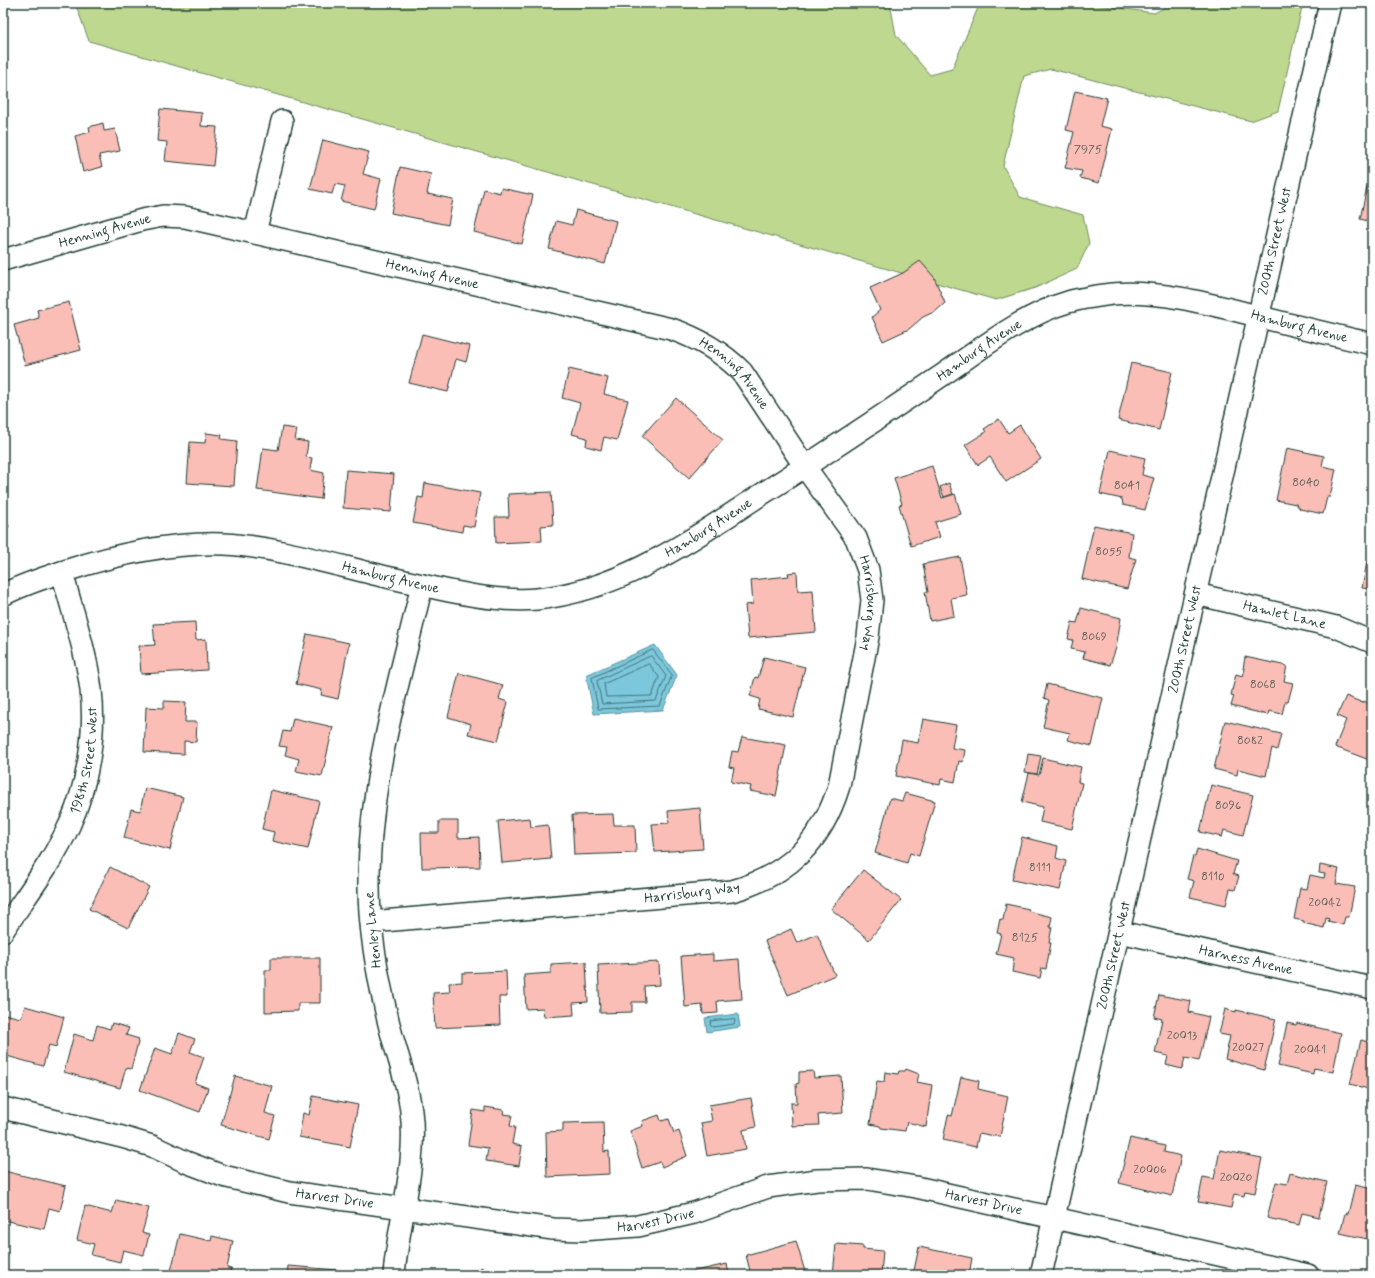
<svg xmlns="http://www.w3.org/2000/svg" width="1375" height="1278" viewBox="0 0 1375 1278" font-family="Mynerve,sans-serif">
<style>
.green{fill:#bfd88f;stroke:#6f8a62}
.water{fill:#7cc7dc;stroke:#579099}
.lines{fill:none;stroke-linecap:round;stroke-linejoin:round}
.shore{stroke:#447477;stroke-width:1}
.building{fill:#fabeb7;stroke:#1f3d34}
.minor-casing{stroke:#1f3d34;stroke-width:24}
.minor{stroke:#fff;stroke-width:21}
.labels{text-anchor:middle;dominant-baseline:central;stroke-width:3;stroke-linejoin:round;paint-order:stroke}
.number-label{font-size:12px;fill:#565d55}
.street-label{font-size:14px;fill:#1f3d34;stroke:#fff}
</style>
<rect width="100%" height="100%" fill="#fff"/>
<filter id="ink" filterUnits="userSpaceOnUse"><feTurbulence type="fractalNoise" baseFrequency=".025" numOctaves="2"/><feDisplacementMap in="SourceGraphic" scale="8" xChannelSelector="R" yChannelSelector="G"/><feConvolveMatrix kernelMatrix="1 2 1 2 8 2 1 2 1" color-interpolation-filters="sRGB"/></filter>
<g filter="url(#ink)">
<polygon class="green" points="79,3 890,3 896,35 930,75 952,69 980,3 1085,3 1154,13 1174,3 1303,3 1278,111 1251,121 1051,69 1024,76 1003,166 1020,197 1083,215 1089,243 1077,269 1035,288 996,300 89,41 77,8"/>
<g class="water">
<polygon points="655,645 677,675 663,710 594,714 586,675"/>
<polygon points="738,1014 740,1027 707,1032 705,1018"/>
</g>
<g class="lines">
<g class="shore">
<polygon points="653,650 672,675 660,706 598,709 592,678"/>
<polygon points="651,656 666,676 656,701 602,704 597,681"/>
<polygon points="649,664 659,677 652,696 606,697 604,684"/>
<polygon points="733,1019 735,1020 734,1024 712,1027 710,1025 711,1021"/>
</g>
</g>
<g class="building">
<polygon points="1075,91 1107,98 1100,126 1112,129 1099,183 1080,178 1082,171 1065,168 1074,132 1066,130"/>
<polygon points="160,109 202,113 201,126 217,127 213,166 165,161 167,142 157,141"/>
<polygon points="103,123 104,131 115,129 120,151 99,155 102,167 83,172 75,136 90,132 89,127"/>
<polygon points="323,140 369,152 363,174 381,179 374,209 341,201 345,186 335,184 332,194 310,189"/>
<polygon points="1372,164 1372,222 1360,219"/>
<polygon points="400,167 431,174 427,194 453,199 448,225 391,213"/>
<polygon points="501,188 533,195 522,244 474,232 484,189 500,193"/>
<polygon points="576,210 616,221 605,264 549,249 556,221 572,225"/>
<polygon points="920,261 934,277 945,303 936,311 923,317 909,329 883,341 872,317 880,310 870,288 903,273"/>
<polygon points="69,302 81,350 25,365 14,325 39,318 37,310"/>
<polygon points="422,334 470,346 466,362 456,359 448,392 409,383"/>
<polygon points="1131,363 1172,372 1159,430 1118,420"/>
<polygon points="569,369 608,378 604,394 628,400 617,440 604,437 601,450 586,446 587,438 572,434 580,403 562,398"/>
<polygon points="676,398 723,440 689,478 642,436"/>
<polygon points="999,419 1008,433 1020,425 1041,459 1006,482 990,457 978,465 965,445 986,432 984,429"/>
<polygon points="282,427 297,429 295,440 308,442 306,457 312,458 310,470 324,473 321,499 257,490 263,448 278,450"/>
<polygon points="206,433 222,435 221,439 237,441 234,486 187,483 190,442 205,443"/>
<polygon points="1287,448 1324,456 1322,466 1336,469 1330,497 1327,497 1323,514 1300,509 1296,504 1276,500"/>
<polygon points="1110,450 1145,458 1142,475 1154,478 1145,510 1123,505 1122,499 1100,494"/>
<polygon points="932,466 942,498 955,494 961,514 935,522 940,537 911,546 899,505 902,504 894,478"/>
<polygon points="346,470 394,474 391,512 343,508"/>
<polygon points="425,483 480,493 474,527 463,525 462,532 413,523 418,497 423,498"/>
<polygon points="949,483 953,494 944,497 940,487"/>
<polygon points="551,492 553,525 541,526 542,541 496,543 495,517 509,517 508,494"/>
<polygon points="3,512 9,527 3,529"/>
<polygon points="1094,525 1132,533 1129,557 1136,559 1127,589 1082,579"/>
<polygon points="960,557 967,595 951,598 954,616 930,621 925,592 928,592 923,564"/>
<polygon points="1367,562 1372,563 1372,592 1369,591 1370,589 1362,588"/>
<polygon points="797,572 798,591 813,590 816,632 748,638 745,605 753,604 751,580 789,576 788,573"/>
<polygon points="1081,608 1121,618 1116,648 1110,665 1083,658 1085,652 1071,649 1073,640 1068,639 1072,622 1077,623"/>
<polygon points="195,622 196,640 206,639 207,670 141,674 139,646 155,645 153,624"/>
<polygon points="307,634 349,643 338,699 321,695 322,690 296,684"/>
<polygon points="764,657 805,667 793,717 758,709 760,699 750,696 755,677 758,678"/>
<polygon points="1245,657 1287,666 1284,681 1293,683 1288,702 1285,702 1282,714 1269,711 1268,715 1231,706 1234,696 1231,695 1236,674 1243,676 1245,669 1243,669"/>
<polygon points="459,673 503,685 499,699 508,702 498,741 468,734 471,724 448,717"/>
<polygon points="1047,684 1103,698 1092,746 1068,740 1070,733 1043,727 1049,700 1044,698"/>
<polygon points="1346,696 1363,703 1364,701 1372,705 1372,761 1335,747 1346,720 1337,716"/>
<polygon points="164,701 186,702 185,722 197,722 196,742 184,741 184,754 144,752 146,707 164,708"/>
<polygon points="293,718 333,727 322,776 296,771 299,759 285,755 287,747 279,746 283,731 290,732"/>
<polygon points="923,719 956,725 952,748 965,750 963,762 959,761 955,782 941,779 940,785 896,776 902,740 918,743"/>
<polygon points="1225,721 1281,734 1277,750 1272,748 1266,776 1238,769 1237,775 1214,769"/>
<polygon points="742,737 786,745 776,796 750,791 751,786 731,782 734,768 729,767 732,751 738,752"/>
<polygon points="1028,754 1041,756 1037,774 1025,772"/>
<polygon points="1043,758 1081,767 1078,782 1082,783 1072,829 1040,822 1043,807 1022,802 1029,773 1039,775"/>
<polygon points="1211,785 1253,795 1243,835 1224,830 1222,837 1200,832"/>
<polygon points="145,788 183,797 170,850 124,838 131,809 140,811"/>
<polygon points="271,790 319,801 308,849 272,841 274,832 262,829"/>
<polygon points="905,793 935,801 919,856 910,853 907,863 875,853 890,798 902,801"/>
<polygon points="700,808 703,849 655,852 652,824 669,823 668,811"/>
<polygon points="613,814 614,825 635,825 636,853 574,855 572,815"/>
<polygon points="530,818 531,827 548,825 551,859 502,863 498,821"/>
<polygon points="439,821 458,821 458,838 479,837 480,867 422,868 421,833 439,833"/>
<polygon points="1022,837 1058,846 1056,858 1066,861 1060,890 1012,880"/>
<polygon points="1197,849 1237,861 1233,874 1239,876 1235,890 1230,889 1226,905 1190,897 1194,881 1187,879 1193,856 1195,857"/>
<polygon points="1320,865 1339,869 1336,884 1355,887 1349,917 1345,917 1343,925 1328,921 1329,919 1326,918 1324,928 1303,923 1304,921 1294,919 1300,888 1307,889 1310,875 1324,878 1325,874 1319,873"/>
<polygon points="110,867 149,887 128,928 89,909"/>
<polygon points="863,870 901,900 869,940 831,909"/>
<polygon points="1006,904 1029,909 1028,911 1052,917 1050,927 1052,927 1049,943 1051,943 1046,969 1042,968 1040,978 1012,972 1014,958 996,954 1001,934 997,933 1000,919 1003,920"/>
<polygon points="1372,917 1372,938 1368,937"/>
<polygon points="791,929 797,943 817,934 835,975 788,995 765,941"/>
<polygon points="713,954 713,961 739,959 742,999 717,1001 718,1013 703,1014 702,1005 685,1007 681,956"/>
<polygon points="271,958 320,958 320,1003 298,1003 298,1011 265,1012 265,970 271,970"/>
<polygon points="586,962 588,1002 573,1003 574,1015 544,1017 543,1008 526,1009 524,975 551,973 551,964"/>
<polygon points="659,962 660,985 644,986 645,1002 632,1002 632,1012 600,1013 598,965"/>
<polygon points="506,971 507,997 499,997 500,1025 435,1028 433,993 450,992 449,983 462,982 462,973"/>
<polygon points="1159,995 1191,1001 1189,1012 1209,1017 1199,1061 1185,1058 1182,1069 1166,1065 1168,1056 1155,1053 1162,1019 1154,1017"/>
<polygon points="25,1006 64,1017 56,1047 49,1045 43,1066 3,1055 4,1014 21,1018"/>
<polygon points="1225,1009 1236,1012 1236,1010 1276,1019 1264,1070 1225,1059 1230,1036 1219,1034"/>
<polygon points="112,1023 129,1028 126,1035 139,1039 131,1069 126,1068 120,1088 64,1072 74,1034 93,1040 97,1025 110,1029"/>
<polygon points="1287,1023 1296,1025 1297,1023 1341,1033 1333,1072 1314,1068 1313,1074 1278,1066"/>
<polygon points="179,1033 195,1039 190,1052 204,1057 195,1083 208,1088 200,1112 140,1090 155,1048 172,1054"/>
<polygon points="1361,1040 1372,1043 1372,1090 1350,1084"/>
<polygon points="906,1069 919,1074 917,1082 932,1085 926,1127 907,1122 905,1131 881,1128 880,1126 870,1124 877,1081 884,1082 885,1072 898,1074 899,1071 905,1071"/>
<polygon points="813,1071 814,1078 841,1076 843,1113 818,1115 819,1125 792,1126 791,1103 797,1103 796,1084 799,1083 799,1072"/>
<polygon points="235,1076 272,1086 265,1113 275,1116 269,1139 221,1125"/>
<polygon points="961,1077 979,1081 978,1089 1008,1096 1000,1137 979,1133 976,1147 943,1140 948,1115 952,1116"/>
<polygon points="313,1096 358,1105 350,1147 299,1137 303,1113 309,1115"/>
<polygon points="751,1098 756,1127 743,1130 746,1149 707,1156 701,1123 712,1121 709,1105"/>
<polygon points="485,1107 504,1110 503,1114 512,1115 510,1126 515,1127 512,1144 522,1146 519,1166 486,1161 488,1148 468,1145 473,1110 485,1112"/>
<polygon points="659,1115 661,1121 669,1119 674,1133 679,1131 687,1156 662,1167 660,1162 642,1168 630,1131 643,1126 642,1121"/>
<polygon points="603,1122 604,1152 609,1151 610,1174 547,1177 546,1132 563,1131 563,1123"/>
<polygon points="1130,1138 1165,1146 1164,1152 1181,1156 1172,1196 1119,1183"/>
<polygon points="1220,1150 1262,1158 1255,1193 1245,1191 1244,1196 1234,1194 1231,1208 1198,1202 1203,1177 1214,1179"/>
<polygon points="4,1171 66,1186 60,1211 49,1208 44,1229 3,1220"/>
<polygon points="1290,1173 1327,1182 1319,1217 1302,1213 1299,1225 1267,1218 1276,1182 1287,1184"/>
<polygon points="1355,1185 1372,1189 1372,1240 1340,1233 1345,1213 1348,1214"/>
<polygon points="116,1200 149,1208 142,1233 149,1235 144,1255 123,1250 120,1262 91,1255 94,1244 77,1240 85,1206 112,1213"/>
<polygon points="180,1234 211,1241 212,1236 233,1241 227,1268 231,1269 230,1275 170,1275"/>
<polygon points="796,1241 806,1275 751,1275 746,1255"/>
<polygon points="836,1244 863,1246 863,1249 883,1251 881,1275 833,1275"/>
<polygon points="919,1247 972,1258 969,1275 913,1275"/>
<polygon points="727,1264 729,1275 682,1275 682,1274"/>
<polygon points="288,1266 338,1270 338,1275 287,1275"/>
<polygon points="481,1267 493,1275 475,1275"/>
</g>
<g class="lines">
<defs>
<g id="minor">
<polyline points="255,233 282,121"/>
<path id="s1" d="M3,260L142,220L163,216L185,217L671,329C698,338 721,351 742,372L805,467L856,538L868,570L872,600L868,637L839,786C822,842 788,875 732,891L371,922"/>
<path id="s2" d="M1196,594L1336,627L1372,642"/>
<path id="s3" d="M3,595C23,584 44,578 65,571C117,554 170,542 224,544C278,547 338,566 391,578C436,588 490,603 537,599C623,590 692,539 762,494C822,456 882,416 941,376C979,350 1023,315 1068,302C1082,298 1097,296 1112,294C1160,290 1210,304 1257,316C1295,326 1334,335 1372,344"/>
<path id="s4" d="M3,931C25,897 52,863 69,826C88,785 96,734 91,690C86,650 72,611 62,572"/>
<path id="s5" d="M1120,932L1372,988"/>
<path id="s6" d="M3,1108L122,1137L152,1146L186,1162L223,1176L289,1192L553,1229L581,1230L638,1226L694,1213L768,1187L817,1180L867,1179L916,1187L1308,1275"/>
<path d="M394,1275C398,1222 418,1164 411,1111C408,1084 398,1058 391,1032C379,985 369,935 369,886C368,783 399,684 422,585"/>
<path id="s7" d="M1041,1275C1139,852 1231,426 1330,3"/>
</g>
</defs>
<use href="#minor" class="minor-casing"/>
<use href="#minor" class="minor"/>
</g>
</g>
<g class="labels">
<g class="number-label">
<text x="1088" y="150">7975</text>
<text x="1306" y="483">8040</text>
<text x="1127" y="486">8041</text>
<text x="1109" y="552">8055</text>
<text x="1094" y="637">8069</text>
<text x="1263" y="685">8068</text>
<text x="1250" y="741">8082</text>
<text x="1228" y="806">8096</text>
<text x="1040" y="868">8111</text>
<text x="1213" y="877">8110</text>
<text x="1325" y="903">20042</text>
<text x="1025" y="938">8125</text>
<text x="1182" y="1036">20013</text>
<text x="1248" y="1048">20027</text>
<text x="1310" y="1050">20041</text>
<text x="1150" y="1170">20006</text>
<text x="1236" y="1178">20020</text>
</g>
<g class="street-label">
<text stroke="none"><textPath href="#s1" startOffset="106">Henning Avenue</textPath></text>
<text stroke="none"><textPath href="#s7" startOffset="1060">200th Street West</textPath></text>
<text stroke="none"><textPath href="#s1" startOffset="442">Henning Avenue</textPath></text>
<text stroke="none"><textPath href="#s3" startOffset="1396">Hamburg Avenue</textPath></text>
<text stroke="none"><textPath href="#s3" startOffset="1059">Hamburg Avenue</textPath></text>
<text stroke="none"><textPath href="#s1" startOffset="766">Henning Avenue</textPath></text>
<text stroke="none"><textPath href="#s3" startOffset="735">Hamburg Avenue</textPath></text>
<text stroke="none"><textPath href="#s3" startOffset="399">Hamburg Avenue</textPath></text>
<text stroke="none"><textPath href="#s1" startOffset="1039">Harrisburg Way</textPath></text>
<text stroke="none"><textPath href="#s2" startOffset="91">Hamlet Lane</textPath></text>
<text stroke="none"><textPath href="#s7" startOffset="652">200th Street West</textPath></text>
<text stroke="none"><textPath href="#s4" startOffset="192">198th Street West</textPath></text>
<text transform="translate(692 893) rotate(-7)">Harrisburg Way</text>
<text transform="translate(373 930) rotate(-96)">Henley Lane</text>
<text stroke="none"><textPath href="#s7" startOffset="328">200th Street West</textPath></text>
<text stroke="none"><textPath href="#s5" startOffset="129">Harness Avenue</textPath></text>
<text stroke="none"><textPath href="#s6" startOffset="345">Harvest Drive</textPath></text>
<text stroke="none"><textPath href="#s6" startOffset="1005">Harvest Drive</textPath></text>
<text stroke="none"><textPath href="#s6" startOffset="669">Harvest Drive</textPath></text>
</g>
</g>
<rect width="1375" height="1278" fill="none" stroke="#fff" stroke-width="16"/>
<rect x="8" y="8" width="1359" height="1262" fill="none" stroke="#1f3d34" stroke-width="1.5" filter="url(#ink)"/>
</svg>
